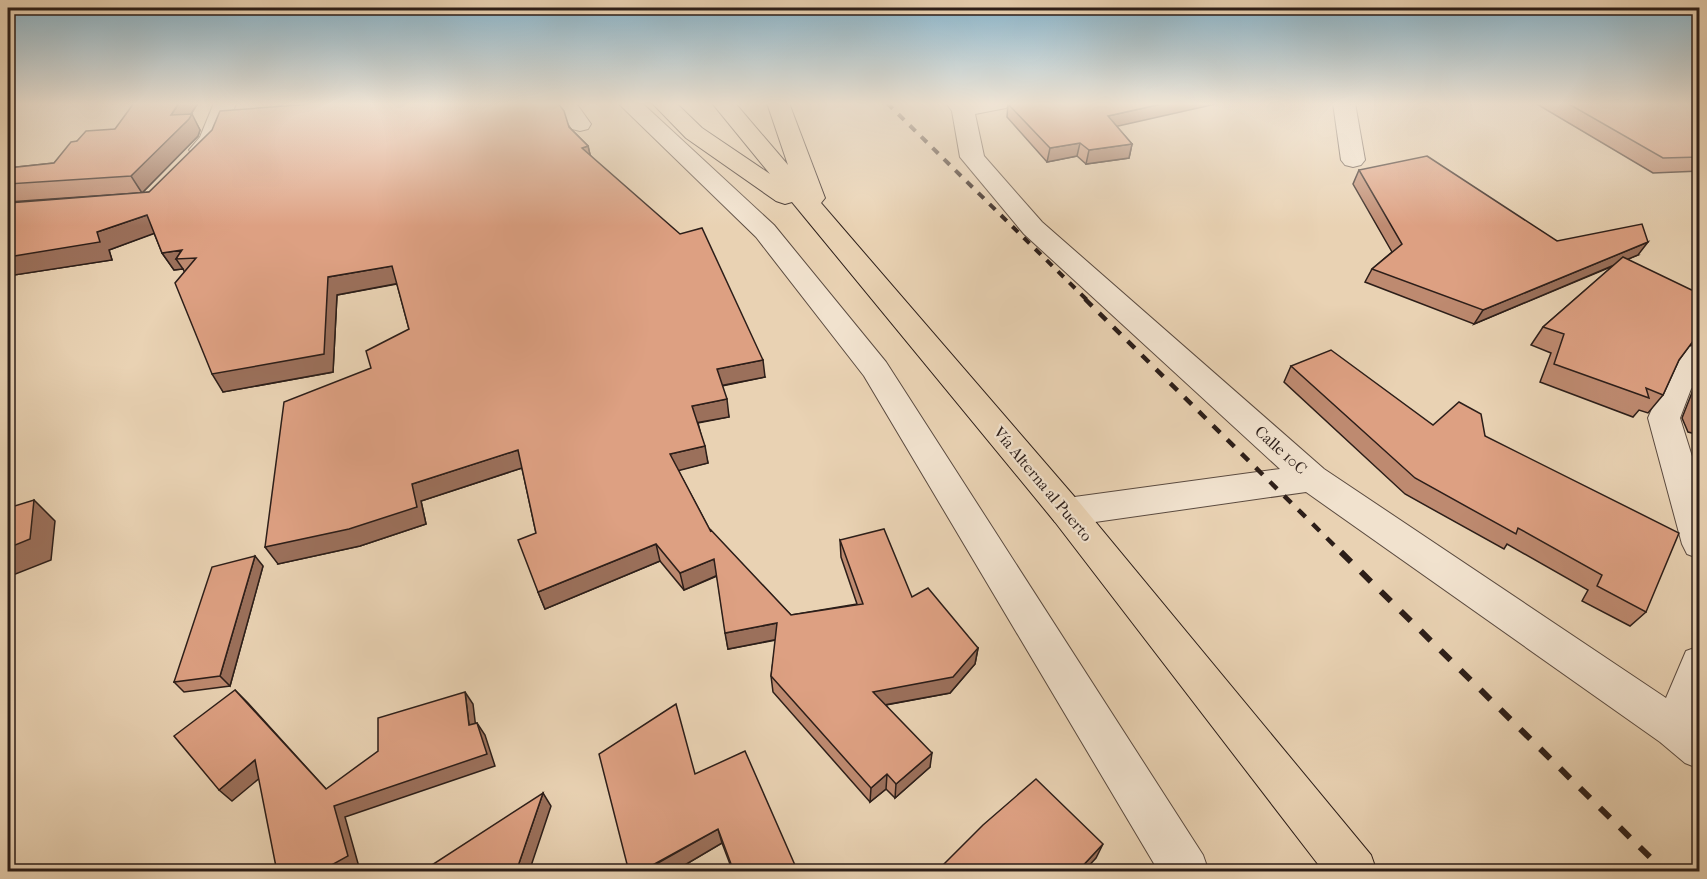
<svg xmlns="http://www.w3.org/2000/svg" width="1707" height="879" viewBox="0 0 1707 879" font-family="'IM FELL French Canon',serif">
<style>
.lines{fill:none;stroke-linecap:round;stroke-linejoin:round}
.minor-casing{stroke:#5b4b40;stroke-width:2}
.major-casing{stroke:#2c1e19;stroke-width:2}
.minor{fill:#f1e2ce;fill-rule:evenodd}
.major{fill:#e9d2b3;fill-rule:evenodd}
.rail-far2{stroke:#2c1e19;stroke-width:4;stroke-dasharray:8 8;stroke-linecap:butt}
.rail-far1{stroke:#2c1e19;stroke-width:4.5;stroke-dasharray:10 10;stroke-linecap:butt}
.rail{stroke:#2c1e19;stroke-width:6;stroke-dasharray:14 14;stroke-linecap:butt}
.wall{fill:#be8a70;stroke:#2c1e19;stroke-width:1.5}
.shaded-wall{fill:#9b705b;stroke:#2c1e19;stroke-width:1.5}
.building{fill:#dda082;stroke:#2c1e19;stroke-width:1.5}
.labels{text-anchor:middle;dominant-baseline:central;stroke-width:4.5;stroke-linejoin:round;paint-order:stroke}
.street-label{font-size:16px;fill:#2c1e19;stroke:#f1e2ce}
</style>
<rect width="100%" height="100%" fill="#e9d2b3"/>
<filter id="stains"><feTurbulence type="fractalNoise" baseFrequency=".00333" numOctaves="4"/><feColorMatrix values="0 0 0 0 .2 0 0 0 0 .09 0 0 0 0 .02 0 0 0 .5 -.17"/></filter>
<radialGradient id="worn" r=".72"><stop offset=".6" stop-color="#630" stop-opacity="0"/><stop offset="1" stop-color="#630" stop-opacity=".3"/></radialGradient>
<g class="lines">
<defs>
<g id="minor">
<path d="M214,103H236C229,124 222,162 193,155L189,150L200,137Z"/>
<polygon points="554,103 576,103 591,124 588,129 580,131 572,129"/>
<polygon points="618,103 642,103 774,225 886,362 1203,855 1209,872 1159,872 864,376 756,237"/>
<polygon points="946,103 1009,103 1006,108 975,114 984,156 1042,222 1324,469 1666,698 1686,651 1700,646 1700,769 1685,763 1660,742 1306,492 1067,526 1055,522 1049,512 1055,502 1067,498 1280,469 1024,234 960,157 952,111"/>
<polygon points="1333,103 1355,103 1365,160 1361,165 1353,167 1345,165 1341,160"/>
<polygon points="1700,344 1700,377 1691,389 1680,418 1700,482 1700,559 1687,554 1682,544 1648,418 1665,379 1689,347"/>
</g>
<polygon id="major" points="652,103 676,103 702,128 770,174 712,103 735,103 788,165 767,103 789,103 825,198 821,203 1079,502 1371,855 1377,872 1324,872 1055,522 792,202 785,204 776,201 686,138"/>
</defs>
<use href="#minor" class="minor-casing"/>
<use href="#major" class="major-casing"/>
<use href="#minor" class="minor"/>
<use href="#major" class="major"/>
<polyline class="rail-far2" points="887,103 1087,300"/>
<polyline class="rail-far1" points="1085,299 1343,554"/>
<polyline class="rail" points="1341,552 1665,872"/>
</g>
<g class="wall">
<polygon points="198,103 191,114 200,130 198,136 142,193 569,127 588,146 590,155 765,377 722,386 729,417 698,423 708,463 678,470 711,532 791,615 857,604 841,557 840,540 912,597 978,648 975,664 950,693 886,705 930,767 895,798 886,789 870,802 773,692 771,676 776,640 728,649 717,576 684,590 660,561 545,609 538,592 536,533 522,468 421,501 426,524 360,546 278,564 371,368 409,329 397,284 337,295 333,372 223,392 184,271 183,269 174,270 162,253 154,233 109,250 112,260 8,276 8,203 138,193 8,202 8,168 54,163 77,141"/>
<polygon points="1535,103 1700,103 1700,171 1653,173"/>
<polygon points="1008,104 1117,127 1132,144 1129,158 1086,164 1077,156 1047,162 1007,117"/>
<polygon points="1359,170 1557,241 1638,255 1628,259 1690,345 1679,360 1663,395 1648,413 1639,410 1633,417 1540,382 1551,353 1531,345 1543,327 1613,266 1474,324 1365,282 1372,269 1392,252 1353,184"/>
<polygon points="1291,366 1433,425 1485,436 1646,612 1630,626 1582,601 1588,590 1507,544 1504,549 1405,494 1284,382"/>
<polygon points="1700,381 1700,435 1688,432 1682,418 1693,390"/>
<polygon points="263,566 230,686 184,692 174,682"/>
<polygon points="695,774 798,872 733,872 722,843 673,872 629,872"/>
</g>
<g class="shaded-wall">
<polygon points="179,103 198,103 185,123 192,114 200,130 198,136 142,193 131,176"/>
<polygon points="1166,103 1220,103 1105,129 1108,116"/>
<polygon points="1080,143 1077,156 1047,162 1050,148"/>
<polygon points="1132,144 1129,158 1086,164 1089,150"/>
<polygon points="588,146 592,163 582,148"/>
<polygon points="147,215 158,232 109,250 112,260 8,276 8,257 97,232"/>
<polygon points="1648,242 1638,255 1474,324 1483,310"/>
<polygon points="182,250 176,259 183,269 174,270 162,253"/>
<polygon points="392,266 400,283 337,295 333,372 223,392 212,374 328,277"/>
<polygon points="1700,331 1700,343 1687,346"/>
<polygon points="763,360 765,377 719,386 717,369"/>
<polygon points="727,399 729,417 695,423 692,406"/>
<polygon points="705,446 708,463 673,472 670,454"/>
<polygon points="518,450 525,467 421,501 426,524 360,546 278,564 265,547 412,484"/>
<polygon points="34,500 55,521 51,560 8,577 8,548"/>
<polygon points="656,544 660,561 545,609 538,592"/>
<polygon points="255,556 263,566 230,686 220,676"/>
<polygon points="714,559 718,575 684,590 680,573"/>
<polygon points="777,623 779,639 728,649 725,633"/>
<polygon points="978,648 975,664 950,693 873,707 873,692"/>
<polygon points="235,690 248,703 337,801 326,789"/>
<polygon points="465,692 473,704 477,737 469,725"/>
<polygon points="477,723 485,735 495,766 345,817 359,867 350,872 319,872 334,806"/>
<polygon points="932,753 930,767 895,798 896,784"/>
<polygon points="255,760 267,772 232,801 219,790"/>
<polygon points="887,774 886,789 870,802 871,788"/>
<polygon points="543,793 551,806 529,872 516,872"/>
<polygon points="718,829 722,843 673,872 642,872"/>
<polygon points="1103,844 1096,858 1083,872 1077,872"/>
</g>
<g class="building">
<polygon points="134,103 179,103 171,115 192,114 189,119 131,176 8,184 8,168 54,163 71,142 77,141 86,131 115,129"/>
<polygon points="323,103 558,103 564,111 569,127 588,146 582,148 680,234 702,228 763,360 717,369 727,399 692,406 705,446 670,454 711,532 710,529 791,615 863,604 840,540 884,529 912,597 928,588 978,648 953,677 873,692 932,753 896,784 887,774 871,788 771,676 777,623 725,633 714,559 680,573 656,544 538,592 518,540 536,533 518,450 412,484 417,507 349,529 265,547 284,402 371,368 366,351 409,329 392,266 328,277 324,354 212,374 175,283 196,258 176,259 182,250 162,253 147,215 97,232 100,242 8,257 8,203 149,192 212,130 220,111"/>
<polygon points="1015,103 1166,103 1108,116 1132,144 1089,150 1080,143 1050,148 1008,104"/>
<polygon points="1567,103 1700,103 1700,157 1663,158"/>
<polygon points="1427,156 1557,241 1642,224 1648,242 1483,310 1372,269 1402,244 1359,170"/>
<polygon points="1623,257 1700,294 1700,332 1679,360 1663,395 1646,388 1649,398 1554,364 1564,334 1543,327"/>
<polygon points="1331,350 1433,425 1459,402 1481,414 1485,436 1679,533 1646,612 1597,586 1602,575 1518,528 1516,534 1415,478 1291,366"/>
<polygon points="34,500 30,539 8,548 8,508"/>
<polygon points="255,556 220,676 174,682 212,567"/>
<polygon points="235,690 326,789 378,751 378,718 465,692 469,725 477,723 487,754 334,806 348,856 319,872 277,872 255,760 219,790 174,736"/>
<polygon points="676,704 695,774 745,751 798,872 734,872 718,829 640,872 629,872 599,754"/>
<polygon points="1036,779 1103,844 1077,872 936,872 983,825"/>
<polygon points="543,793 516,872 421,872"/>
<polygon points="651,866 653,872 640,872"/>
</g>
<linearGradient id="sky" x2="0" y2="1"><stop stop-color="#88b6ce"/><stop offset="0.46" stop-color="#f5ebdd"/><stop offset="1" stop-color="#f5ebdd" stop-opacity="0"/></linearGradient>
<rect width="1707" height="226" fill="url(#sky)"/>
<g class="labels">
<g class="street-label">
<text transform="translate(1281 450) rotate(42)">Calle 10C</text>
<text transform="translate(1043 484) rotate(50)">Vía Alterna al Puerto</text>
</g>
</g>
<rect width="1707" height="879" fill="none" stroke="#e9d2b3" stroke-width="30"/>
<rect x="9" y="9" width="1689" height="861" fill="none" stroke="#2c1e19" stroke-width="3"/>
<rect x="15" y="15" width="1677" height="849" fill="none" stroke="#2c1e19" stroke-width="1.5"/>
<rect width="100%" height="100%" filter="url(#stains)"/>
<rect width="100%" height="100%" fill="url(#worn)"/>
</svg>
